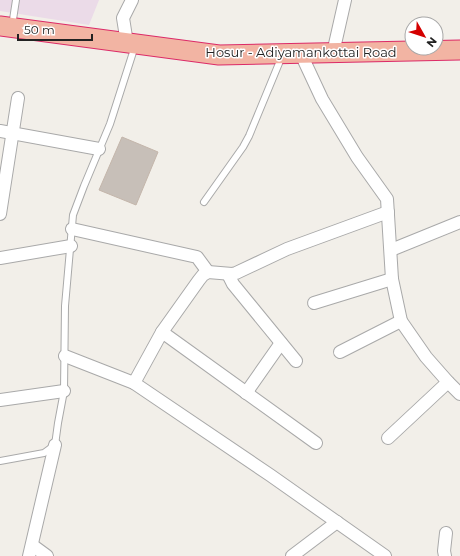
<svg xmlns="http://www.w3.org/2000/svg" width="460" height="556" viewBox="0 0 460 556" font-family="Montserrat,sans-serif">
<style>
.industrial{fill:#ebdbe8}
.building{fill:#c7bfb8;stroke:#c4b6ab}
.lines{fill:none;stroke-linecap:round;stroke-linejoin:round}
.service-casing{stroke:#a9a9a9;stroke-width:8}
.minor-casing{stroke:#a9a9a9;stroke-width:14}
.trunk-casing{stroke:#dc2a67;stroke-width:21}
.service{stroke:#fff;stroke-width:6}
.minor{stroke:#fff;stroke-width:12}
.trunk{stroke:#f2b4a3;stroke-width:19}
.labels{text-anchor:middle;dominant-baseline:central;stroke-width:3;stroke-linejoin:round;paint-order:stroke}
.street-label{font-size:13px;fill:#222;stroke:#fff}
</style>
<rect width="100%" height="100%" fill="#f2efe9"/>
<polygon class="industrial" points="0,0 99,0 89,25 0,11"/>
<polygon class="building" points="122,137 158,152 136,205 99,190"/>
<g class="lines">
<defs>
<g id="service">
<polyline points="12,26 16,0"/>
<polyline points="204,202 243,147 249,136 282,56"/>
<polyline points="0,461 44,453 55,445 58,423 64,391 65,306 73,215 84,186 110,124 135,46"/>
</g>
<g id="minor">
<polyline points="127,43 123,18 132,0"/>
<polyline points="333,53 345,0"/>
<polyline points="301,54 322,99 357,157 387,199 392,279 401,321 426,357 448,382 460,394"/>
<polyline points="0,131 99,149"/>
<polyline points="0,214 18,98"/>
<polyline points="72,229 197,257 208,272"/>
<polyline points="391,250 460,222"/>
<polyline points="0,258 71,246"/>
<polyline points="228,274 233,284 296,361"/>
<polyline points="314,303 392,279"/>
<polyline points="162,332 316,443"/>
<polyline points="340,352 401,321"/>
<polyline points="65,356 134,383 270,475 385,556"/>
<polyline points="134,383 162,332 199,280 203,275 208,272 232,274 236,273 287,249 388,212"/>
<polyline points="246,393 281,343"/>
<polyline points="0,400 64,391"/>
<polyline points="388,438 448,382"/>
<polyline points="32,545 47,556"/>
<polyline points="29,556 55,445"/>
<polyline points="292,556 337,522"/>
<polyline points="445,556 444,551 446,533"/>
</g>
<polyline id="trunk" points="0,26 219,55 460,50"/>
</defs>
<use href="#service" class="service-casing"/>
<use href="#minor" class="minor-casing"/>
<use href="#trunk" class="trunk-casing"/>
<use href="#service" class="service"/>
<use href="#minor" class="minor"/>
<use href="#trunk" class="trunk"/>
</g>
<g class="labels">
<g class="street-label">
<text x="301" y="52">Hosur - Adiyamankottai Road</text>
</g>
</g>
<g transform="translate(424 36) rotate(129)"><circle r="19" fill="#ffffff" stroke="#a7a7a7"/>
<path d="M0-3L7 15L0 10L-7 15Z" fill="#d40000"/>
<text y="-6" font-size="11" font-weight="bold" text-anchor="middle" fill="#222222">N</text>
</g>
<path d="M18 34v6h74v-6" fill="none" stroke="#222222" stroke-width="2"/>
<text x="24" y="34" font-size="12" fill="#222222" stroke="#ffffff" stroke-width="3" paint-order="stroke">50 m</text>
</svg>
